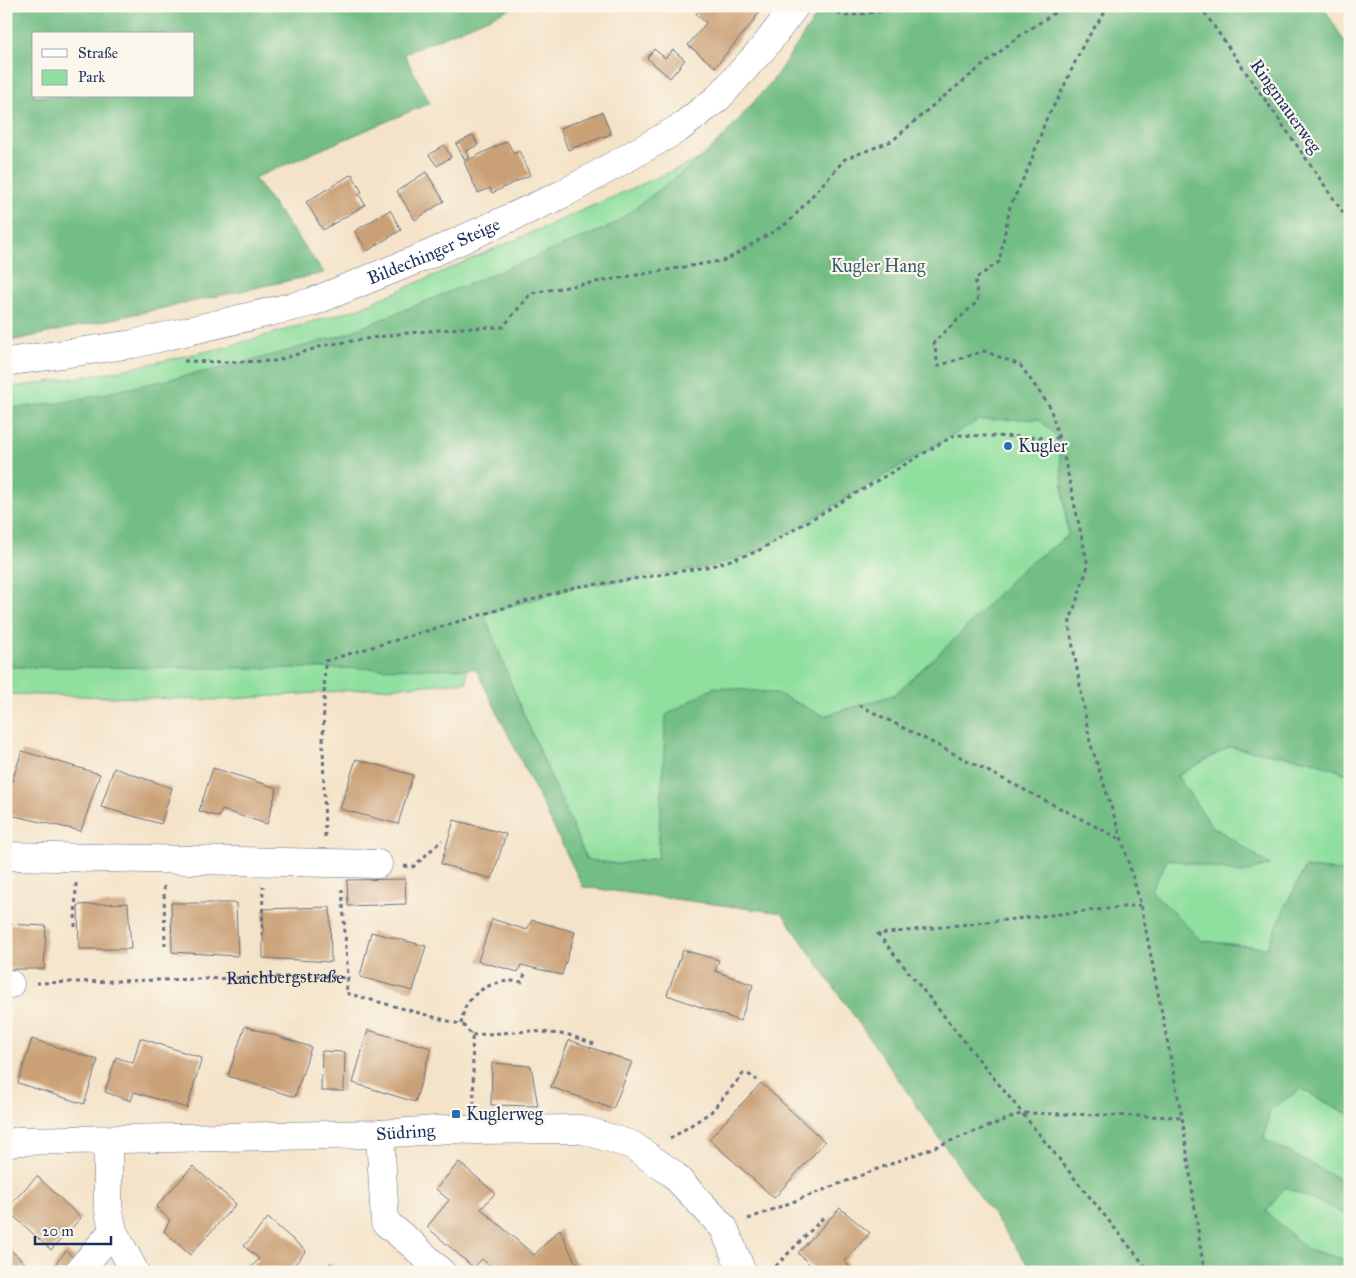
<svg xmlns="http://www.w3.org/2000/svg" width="1356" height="1278" viewBox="0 0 1356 1278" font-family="'IM FELL Great Primer',serif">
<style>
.green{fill:#8fdf9e;stroke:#55877e}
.forest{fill:#73be85;stroke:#477672;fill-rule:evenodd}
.building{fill:#caa076}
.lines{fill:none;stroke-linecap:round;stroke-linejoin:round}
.minor-casing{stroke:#676e83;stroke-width:29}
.tertiary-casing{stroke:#676e83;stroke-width:29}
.path{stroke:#676e83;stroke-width:3;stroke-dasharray:4 4;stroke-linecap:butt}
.minor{stroke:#fff;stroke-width:28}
.tertiary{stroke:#fff;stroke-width:28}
.poi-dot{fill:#1f6fb2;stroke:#fbf7ec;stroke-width:2}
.labels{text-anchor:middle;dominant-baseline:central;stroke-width:4.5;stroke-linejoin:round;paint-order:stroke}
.street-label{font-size:18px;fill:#1b2f5e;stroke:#fbf7ec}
.park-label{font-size:18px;fill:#385b6e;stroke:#fbf7ec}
.poi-label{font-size:18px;fill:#1b2f5e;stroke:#fbf7ec;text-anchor:start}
</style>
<rect width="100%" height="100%" fill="#fbf7ec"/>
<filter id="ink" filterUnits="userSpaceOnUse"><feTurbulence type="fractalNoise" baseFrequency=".02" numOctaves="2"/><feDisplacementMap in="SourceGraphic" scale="10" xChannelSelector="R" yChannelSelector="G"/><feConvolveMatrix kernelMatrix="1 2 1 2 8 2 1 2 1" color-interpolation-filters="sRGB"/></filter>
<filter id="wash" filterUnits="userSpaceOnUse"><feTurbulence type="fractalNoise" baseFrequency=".0096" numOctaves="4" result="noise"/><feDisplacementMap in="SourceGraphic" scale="20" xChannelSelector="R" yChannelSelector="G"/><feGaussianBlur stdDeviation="1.12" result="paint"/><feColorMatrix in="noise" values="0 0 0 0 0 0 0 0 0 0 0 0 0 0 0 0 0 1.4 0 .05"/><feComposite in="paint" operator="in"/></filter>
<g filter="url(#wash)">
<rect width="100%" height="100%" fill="#f4e3c8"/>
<g class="green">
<polygon points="738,125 1031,419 1039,419 1058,438 1068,536 1022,569 961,633 894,695 824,716 776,693 667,715 658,858 619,864 587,860 520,706 488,625 463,630 467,682 218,700 6,694 6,388 108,373 226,347 357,309 697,160"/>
<polygon points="1229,747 1310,760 1350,775 1350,872 1305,868 1287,903 1267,948 1202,941 1151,890 1168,859 1242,873 1270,865 1211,825 1177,776"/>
<polygon points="1301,1089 1350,1115 1350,1185 1264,1139 1270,1109"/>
<polygon points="1285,1187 1350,1216 1350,1261 1307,1249 1266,1212"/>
</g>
<g class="forest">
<path d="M6,6H516L404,54L430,103L254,178L324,273L6,342ZM34,34H194V96H34Z"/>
<path d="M823,6H1323L1350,51V775L1310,760L1229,747L1177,776L1211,825L1270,865L1242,873L1168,859L1151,890L1202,941L1267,948L1287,903L1305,868L1350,872V1115L1301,1089L1270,1109L1264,1139L1350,1185V1216L1285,1187L1266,1212L1307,1249L1350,1261V1272H1033L782,913L583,887L476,669L6,667V409L66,402L248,362L343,335L611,226L712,150L773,80ZM1039,419L1058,438L1068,536L1022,569L961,633L894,695L824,716L776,693L715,687L666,715L658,858L619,864L587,860L520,706L484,614L575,587L628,580L712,566L756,552L978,420Z"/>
</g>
<g id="blocks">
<g class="building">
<polygon points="703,6 763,6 752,23 715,67 688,45 706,23 696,14"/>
<polygon points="654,49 665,58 673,50 685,60 670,78 647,58"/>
<polygon points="602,112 611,134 568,150 560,128"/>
<polygon points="473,135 478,145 466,151 469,158 465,160 456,144"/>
<polygon points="507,141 514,154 519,151 530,175 492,193 490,188 478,193 464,162"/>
<polygon points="444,145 451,157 437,166 429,155"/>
<polygon points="426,172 444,201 415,220 397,191"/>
<polygon points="352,174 362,192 359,194 365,205 323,230 306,202"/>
<polygon points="390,210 401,230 367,251 355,231"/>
<polygon points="22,751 100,774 81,831 6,814 6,799"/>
<polygon points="356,759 413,775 398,824 340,809"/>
<polygon points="114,768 172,788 161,824 101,807"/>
<polygon points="213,768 277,788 267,824 222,810 219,817 199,811"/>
<polygon points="454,820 506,834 492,879 441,864"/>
<polygon points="405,879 406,904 348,906 347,880"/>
<polygon points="128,903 131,949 79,949 78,905"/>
<polygon points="171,903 236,903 238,956 172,952"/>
<polygon points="330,907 331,962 263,958 263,909"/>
<polygon points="492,919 527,930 532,920 575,932 562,975 521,965 518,972 478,961"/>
<polygon points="6,924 46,926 44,969 6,969"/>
<polygon points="371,932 426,946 413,991 360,977"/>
<polygon points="683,950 719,960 715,971 753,985 740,1021 667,995"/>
<polygon points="245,1026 311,1047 295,1097 228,1076"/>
<polygon points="368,1030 431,1048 415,1102 353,1083"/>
<polygon points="140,1038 202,1058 187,1108 134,1092 131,1101 105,1092 116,1057 133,1063"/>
<polygon points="32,1039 98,1060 84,1104 18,1083"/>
<polygon points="569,1040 632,1062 613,1109 551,1087"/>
<polygon points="322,1051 345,1052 344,1091 321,1091"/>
<polygon points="492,1063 531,1066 538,1106 491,1105"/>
<polygon points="761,1083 825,1142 774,1198 709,1139"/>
<polygon points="459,1162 495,1193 481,1209 534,1255 560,1229 574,1260 586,1272 497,1272 482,1259 474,1268 427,1227 449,1200 436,1189"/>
<polygon points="193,1166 236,1204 190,1255 164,1231 170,1220 156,1207"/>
<polygon points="37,1176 81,1218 51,1250 6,1209"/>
<polygon points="840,1208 870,1233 844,1261 855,1272 817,1272 798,1253"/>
<polygon points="268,1218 306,1251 288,1272 247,1272 259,1259 244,1246"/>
<polygon points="6,1246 26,1264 19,1272 6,1272"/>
<polygon points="66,1251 75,1259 64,1272 57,1272 52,1268"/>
<polygon points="330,1263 340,1272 322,1272"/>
</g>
</g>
</g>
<g filter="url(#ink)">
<use href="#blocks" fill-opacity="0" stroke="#676e83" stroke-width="1"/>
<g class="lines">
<defs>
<g id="minor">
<polyline points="6,856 378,864"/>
<polyline points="6,984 10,984"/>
<polyline points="380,1134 385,1222 414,1246 441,1272"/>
<polyline points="108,1140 108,1206 113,1231 135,1272"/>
<path id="s2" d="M6,1144L19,1141L380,1134L450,1129L475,1130L580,1129L632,1145L673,1174L724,1228L742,1272"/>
<polyline points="78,1272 113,1231"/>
</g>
<g id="tertiary">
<path id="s3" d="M6,362L133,344L312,302L428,255L565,193L678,129L718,98L765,46L795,6"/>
</g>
</defs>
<use href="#minor" class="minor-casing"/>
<use href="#tertiary" class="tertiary-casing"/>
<g class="path">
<polyline points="828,6 826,9 846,16 919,6"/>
<polyline points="1109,6 1084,43 1058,99 1047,117 1030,164 1010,207 999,262 975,279 978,301 934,342 938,366 984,351 1020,365 1050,407 1065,461 1088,566 1069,624 1090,742 1122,840 1141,905 1182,1117 1202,1258 1205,1272"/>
<path d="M1200,6C1250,79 1301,150 1350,223"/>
<polyline points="184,361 224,362 275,361 326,345 398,334 461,328 503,327 531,293 726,260 789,222 845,159 892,141 931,107 1018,37 1065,6"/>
<polyline points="859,705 1122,840"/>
<polyline points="325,837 323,743 325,661 575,587 628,580 712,566 756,552 955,435 1058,438"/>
<polyline points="404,866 413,867 442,840"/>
<polyline points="164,886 165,950"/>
<polyline points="342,889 348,978"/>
<polyline points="1141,905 878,934 1150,1272"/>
<polyline points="75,927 76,883"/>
<polyline points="262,936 263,886"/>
<path id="s1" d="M36,983L323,976L348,978L346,993L463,1025L472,1035L474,1104"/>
<path d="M461,1024C462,1019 463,1013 465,1008C475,987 501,978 522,982L526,971"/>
<polyline points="472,1035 531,1031 569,1035 594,1044"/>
<polyline points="670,1139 711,1112 743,1074 748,1074 757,1080"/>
<polyline points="748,1219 1023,1113 1182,1117"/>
<polyline points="770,1272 823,1218"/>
</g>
<use href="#minor" class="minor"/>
<use href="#tertiary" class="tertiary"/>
</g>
</g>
<g class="poi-dot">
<circle cx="1008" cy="446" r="5"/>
<rect x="451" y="1109" width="10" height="10" rx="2.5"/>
</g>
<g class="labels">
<g class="street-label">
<text transform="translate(1286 106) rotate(55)">Ringmauerweg</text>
<text stroke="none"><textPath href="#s3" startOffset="444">Bildechinger Steige</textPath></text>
<text stroke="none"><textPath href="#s1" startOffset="249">Raichbergstraße</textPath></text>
<text stroke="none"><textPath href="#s2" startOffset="400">Südring</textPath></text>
</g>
<g class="park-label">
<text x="878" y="266">Kugler Hang</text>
</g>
<g class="poi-label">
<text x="1018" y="446">Kugler</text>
<text x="466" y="1114">Kuglerweg</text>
</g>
</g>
<rect width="1356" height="1278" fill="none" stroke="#fbf7ec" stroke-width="25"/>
<rect x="32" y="32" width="162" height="65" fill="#fbf7ec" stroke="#a1a7b3"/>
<rect x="42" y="49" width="25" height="8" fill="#ffffff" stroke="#a1a7b3"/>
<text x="78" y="58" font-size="15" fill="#1b2f5e">Straße</text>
<rect x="42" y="70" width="25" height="15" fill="#8fdf9e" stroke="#a1a7b3"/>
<text x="78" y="82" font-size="15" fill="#1b2f5e">Park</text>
<path d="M35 1236v8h76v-8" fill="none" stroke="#1b2f5e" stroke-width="2.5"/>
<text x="42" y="1236" font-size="15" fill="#1b2f5e" stroke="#fbf7ec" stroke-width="4" paint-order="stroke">20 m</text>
</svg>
